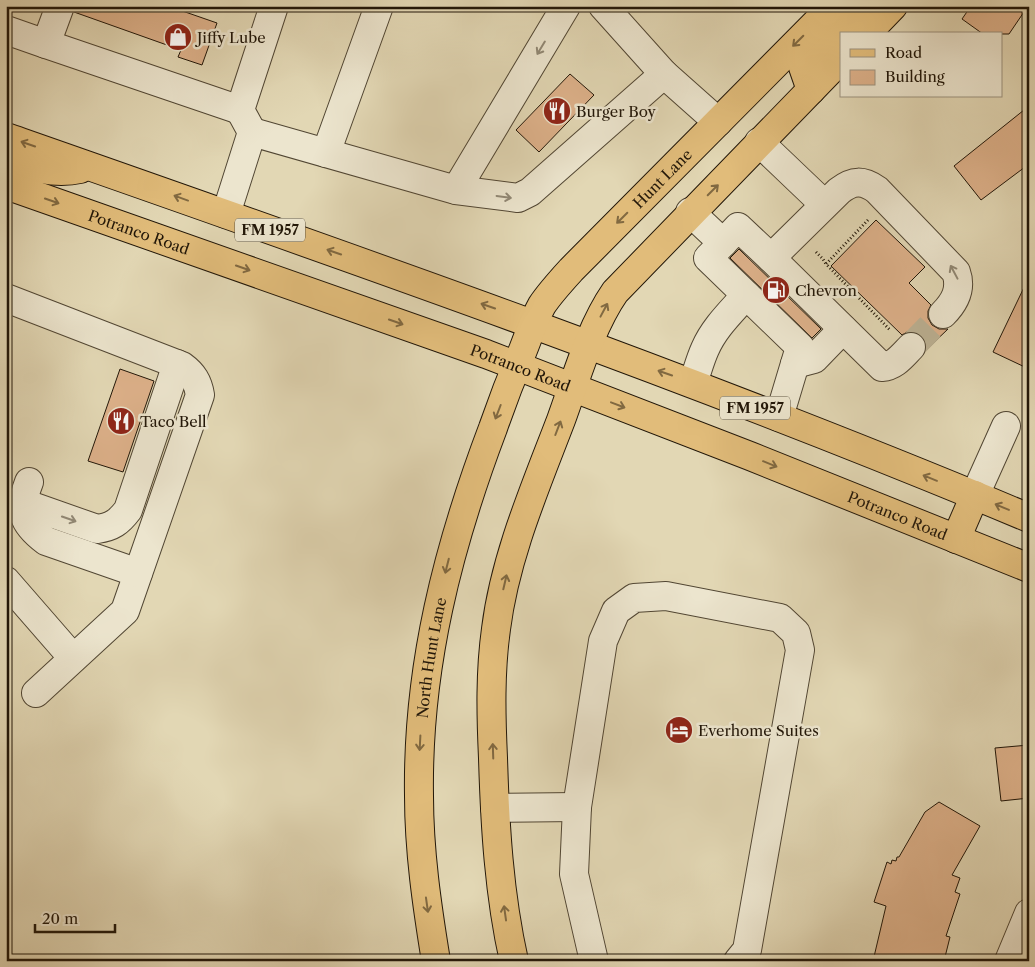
<svg xmlns="http://www.w3.org/2000/svg" width="1035" height="967" viewBox="0 0 1035 967" font-family="'Libre Caslon Text',serif">
<style>
.building{fill:#ddb18a;stroke:#211608}
.lines{fill:none;stroke-linecap:round;stroke-linejoin:round}
.minor-tunnel{stroke:#bbb092;stroke-width:28;stroke-dasharray:28 14;stroke-linecap:butt}
.minor-casing{stroke:#514633;stroke-width:30}
.major-casing{stroke:#211608;stroke-width:30}
.path{stroke:#211608;stroke-width:3;stroke-dasharray:1 2.5;stroke-linecap:butt}
.minor{stroke:#ece5ce;stroke-width:28}
.major{stroke:#e1bc7a;stroke-width:28}
.oneway{stroke:#816941}
.oneway2{stroke:#918875}
.labels{text-anchor:middle;dominant-baseline:central;stroke-width:5;stroke-linejoin:round;paint-order:stroke}
.shield{fill:#ece5ce;stroke:#5e5443;stroke-width:1}
.shield-label{font-size:14px;font-weight:bold;fill:#211608}
.poi-label{font-size:15px;fill:#211608;stroke:#ece5ce;text-anchor:start}
.street-label{font-size:15px;fill:#211608;stroke:#ece5ce}
</style>
<rect width="100%" height="100%" fill="#e2d7b4"/>
<filter id="stains"><feTurbulence type="fractalNoise" baseFrequency=".004" numOctaves="4"/><feColorMatrix values="0 0 0 0 .2 0 0 0 0 .09 0 0 0 0 .02 0 0 0 .5 -.17"/></filter>
<radialGradient id="worn" r=".72"><stop offset=".6" stop-color="#630" stop-opacity="0"/><stop offset="1" stop-color="#630" stop-opacity=".3"/></radialGradient>
<g class="building">
<polygon points="75,6 168,6 217,23 202,65 178,57 181,50 74,12"/>
<polygon points="971,6 1028,6 1009,34 983,34 962,19"/>
<polygon points="570,74 594,95 539,152 516,130"/>
<polygon points="1029,106 1029,164 981,200 954,166"/>
<polygon points="876,220 925,267 909,283 931,305 928,311 928,318 932,325 939,329 948,329 926,350 926,342 921,335 914,332 907,332 902,335 831,266"/>
<polygon points="739,249 821,329 812,338 730,258"/>
<polygon points="1029,277 1029,369 993,352"/>
<polygon points="120,369 154,381 123,472 88,461"/>
<polygon points="1029,745 1029,798 1001,801 995,748"/>
<polygon points="939,802 980,826 952,875 960,878 955,892 960,894 946,936 950,937 944,961 873,961 886,906 874,902 887,862 891,864 892,860 896,861 897,857 899,857 925,812"/>
</g>
<g class="lines">
<polyline class="minor-tunnel" points="911,347 943,314"/>
<defs>
<g id="minor">
<polyline points="603,6 664,74 718,122"/>
<polyline points="6,30 46,44 60,6"/>
<polyline points="46,44 240,110"/>
<polyline points="252,132 456,190 518,198 530,192 664,74"/>
<polyline points="759,142 824,204"/>
<polyline points="326,153 379,6"/>
<polyline points="456,190 566,6"/>
<polyline points="690,212 723,243 738,227 771,258"/>
<polyline points="226,214 252,132 240,110 274,6"/>
<polyline points="723,243 708,258 800,347 779,417"/>
<path d="M6,298L182,366C193,374 198,382 200,395L125,611L36,693"/>
<path d="M911,347C902,356 895,366 882,367L771,258L839,191C853,180 863,180 877,190L956,272C962,289 955,302 943,314"/>
<polyline points="795,364 814,359 843,329"/>
<path d="M693,383C697,372 700,360 705,349C714,328 731,312 746,295"/>
<path d="M29,482C18,510 22,523 46,541L138,573"/>
<polyline points="975,495 1006,426"/>
<path d="M23,503L97,529C112,527 119,522 128,510L177,364"/>
<polyline points="6,581 73,658"/>
<polyline points="495,808 577,807"/>
<polyline points="594,961 574,874 577,807 603,641 616,611 634,598 666,596 780,618 796,633 800,650 747,950 738,961"/>
<polyline points="1009,961 1029,913"/>
</g>
<g id="major">
<polyline points="866,34 893,6"/>
<polyline points="811,90 803,67 826,41 861,6"/>
<path d="M6,137C349,257 693,377 1029,518"/>
<path d="M6,159C30,167 54,175 80,169"/>
<path id="s1" d="M6,185L486,354L750,456L1029,568"/>
<polyline points="956,539 975,495"/>
<path id="s2" d="M436,961C427,906 419,851 419,796C417,667 448,547 493,428C502,402 512,376 523,350C529,335 534,319 542,305C550,293 561,281 571,270L833,6"/>
<path d="M514,961C499,894 495,826 493,758C491,715 490,672 496,629C505,557 535,488 561,420C576,379 590,328 615,292L841,59"/>
</g>
</defs>
<use href="#minor" class="minor-casing"/>
<use href="#major" class="major-casing"/>
<g class="path">
<polyline points="868,220 826,264 890,330"/>
<polyline points="816,252 823,259 826,264"/>
</g>
<use href="#minor" class="minor"/>
<use href="#major" class="major"/>
</g>
<defs><path id="oneway-shaft" d="M-6 0H5M1.5-3L5.5 0L1.5 3" fill="none" stroke-width="1.6" stroke-linecap="round" stroke-linejoin="round" transform="scale(1.25)"/></defs>
<g class="oneway">
<use href="#oneway-shaft" transform="translate(798 41) rotate(135)"/>
<use href="#oneway-shaft" transform="translate(28 144) rotate(-161)"/>
<use href="#oneway-shaft" transform="translate(713 190) rotate(-45)"/>
<use href="#oneway-shaft" transform="translate(181 198) rotate(-160)"/>
<use href="#oneway-shaft" transform="translate(52 201) rotate(19)"/>
<use href="#oneway-shaft" transform="translate(622 218) rotate(135)"/>
<use href="#oneway-shaft" transform="translate(334 252) rotate(-161)"/>
<use href="#oneway-shaft" transform="translate(243 268) rotate(19)"/>
<use href="#oneway-shaft" transform="translate(488 306) rotate(-161)"/>
<use href="#oneway-shaft" transform="translate(604 310) rotate(-62)"/>
<use href="#oneway-shaft" transform="translate(396 322) rotate(19)"/>
<use href="#oneway-shaft" transform="translate(665 373) rotate(-161)"/>
<use href="#oneway-shaft" transform="translate(618 405) rotate(21)"/>
<use href="#oneway-shaft" transform="translate(498 412) rotate(111)"/>
<use href="#oneway-shaft" transform="translate(558 428) rotate(-69)"/>
<use href="#oneway-shaft" transform="translate(770 464) rotate(22)"/>
<use href="#oneway-shaft" transform="translate(930 478) rotate(-158)"/>
<use href="#oneway-shaft" transform="translate(1002 507) rotate(-157)"/>
<use href="#oneway-shaft" transform="translate(447 566) rotate(104)"/>
<use href="#oneway-shaft" transform="translate(505 582) rotate(-77)"/>
<use href="#oneway-shaft" transform="translate(420 743) rotate(93)"/>
<use href="#oneway-shaft" transform="translate(493 751) rotate(-92)"/>
<use href="#oneway-shaft" transform="translate(427 905) rotate(82)"/>
<use href="#oneway-shaft" transform="translate(505 913) rotate(-98)"/>
</g>
<g class="oneway2">
<use href="#oneway-shaft" transform="translate(541 48) rotate(121)"/>
<use href="#oneway-shaft" transform="translate(504 197) rotate(8)"/>
<use href="#oneway-shaft" transform="translate(954 272) rotate(-118)"/>
<use href="#oneway-shaft" transform="translate(69 519) rotate(19)"/>
</g>
<defs>
<symbol id="shop-disc" viewBox="-11 -11 22 22"><circle r="9.5" fill="#8f2418" stroke="#ece5ce"/><path d="M-5-2.5h2.3a2.7 3.5 0 0 1 5.4 0H5L5.5 6h-11ZM-1.5-2.5h3a1.5 2.3 0 0 0-3 0Z" fill="#fff"/></symbol>
<symbol id="restaurant-disc" viewBox="-11 -11 22 22"><circle r="9.5" fill="#8f2418" stroke="#ece5ce"/><path d="M-5-6h1v4h1v-4h1v4h1v-4h1v5L-1.5 .5V6h-2V.5L-5-1ZM5-6V6H3V1.5H1.5Q1.5-4 5-6Z" fill="#fff"/></symbol>
<symbol id="fuel-disc" viewBox="-11 -11 22 22"><circle r="9.5" fill="#8f2418" stroke="#ece5ce"/><path d="M-5.5-6h7V0h2V4h1.3V-2.5L3-4.5l.8-.8L6-3V5H2.5V1h-1V6h-7ZM-4.2-4.7v3.2H.2V-4.7Z" fill="#fff"/></symbol>
<symbol id="hotel-disc" viewBox="-11 -11 22 22"><circle r="9.5" fill="#8f2418" stroke="#ece5ce"/><path d="M-6-4.5h1.5V1H6V5H4.5V3h-9V5H-6ZM-4 0a1.8 1.8 0 1 1 3.6 0ZM.5 0V-2.5h3Q6-2.5 6 0Z" fill="#fff"/></symbol>
</defs>
<g fill-rule="evenodd">
<use href="#shop-disc" x="162" y="21" width="32" height="32"/>
<use href="#restaurant-disc" x="541" y="95" width="32" height="32"/>
<use href="#fuel-disc" x="760" y="274" width="32" height="32"/>
<use href="#restaurant-disc" x="105" y="405" width="32" height="32"/>
<use href="#hotel-disc" x="663" y="714" width="32" height="32"/>
</g>
<g class="labels">
<g class="shield">
<rect x="235" y="218.5" width="70" height="23" rx="4"/>
<rect x="720" y="396.5" width="70" height="23" rx="4"/>
</g>
<g class="shield-label">
<text x="270" y="230">FM 1957</text>
<text x="755" y="408">FM 1957</text>
</g>
<g class="poi-label">
<text x="197" y="37">Jiffy Lube</text>
<text x="576" y="111">Burger Boy</text>
<text x="795" y="290">Chevron</text>
<text x="140" y="421">Taco Bell</text>
<text x="698" y="730">Everhome Suites</text>
</g>
<g class="street-label">
<text stroke="none"><textPath href="#s2" startOffset="851">Hunt Lane</textPath></text>
<text stroke="none"><textPath href="#s1" startOffset="141">Potranco Road</textPath></text>
<text stroke="none"><textPath href="#s1" startOffset="546">Potranco Road</textPath></text>
<text stroke="none"><textPath href="#s1" startOffset="951">Potranco Road</textPath></text>
<text stroke="none"><textPath href="#s2" startOffset="305">North Hunt Lane</textPath></text>
</g>
</g>
<rect width="1035" height="967" fill="none" stroke="#e2d7b4" stroke-width="25"/>
<rect x="8" y="8" width="1020" height="952" fill="none" stroke="#211608" stroke-width="2.5"/>
<rect x="12" y="12" width="1010" height="942" fill="none" stroke="#211608"/>
<rect x="840" y="32" width="162" height="65" fill="#ece5ce" stroke="#9b927f"/>
<rect x="850" y="49" width="25" height="8" fill="#e1bc7a" stroke="#9b927f"/>
<text x="885" y="58" font-size="15" fill="#211608">Road</text>
<rect x="850" y="70" width="25" height="15" fill="#ddb18a" stroke="#9b927f"/>
<text x="885" y="82" font-size="15" fill="#211608">Building</text>
<path d="M35 924v8h80v-8" fill="none" stroke="#211608" stroke-width="2.5"/>
<text x="42" y="924" font-size="15" fill="#211608" stroke="#ece5ce" stroke-width="4" paint-order="stroke">20 m</text>
<rect width="100%" height="100%" filter="url(#stains)"/>
<rect width="100%" height="100%" fill="url(#worn)"/>
</svg>
